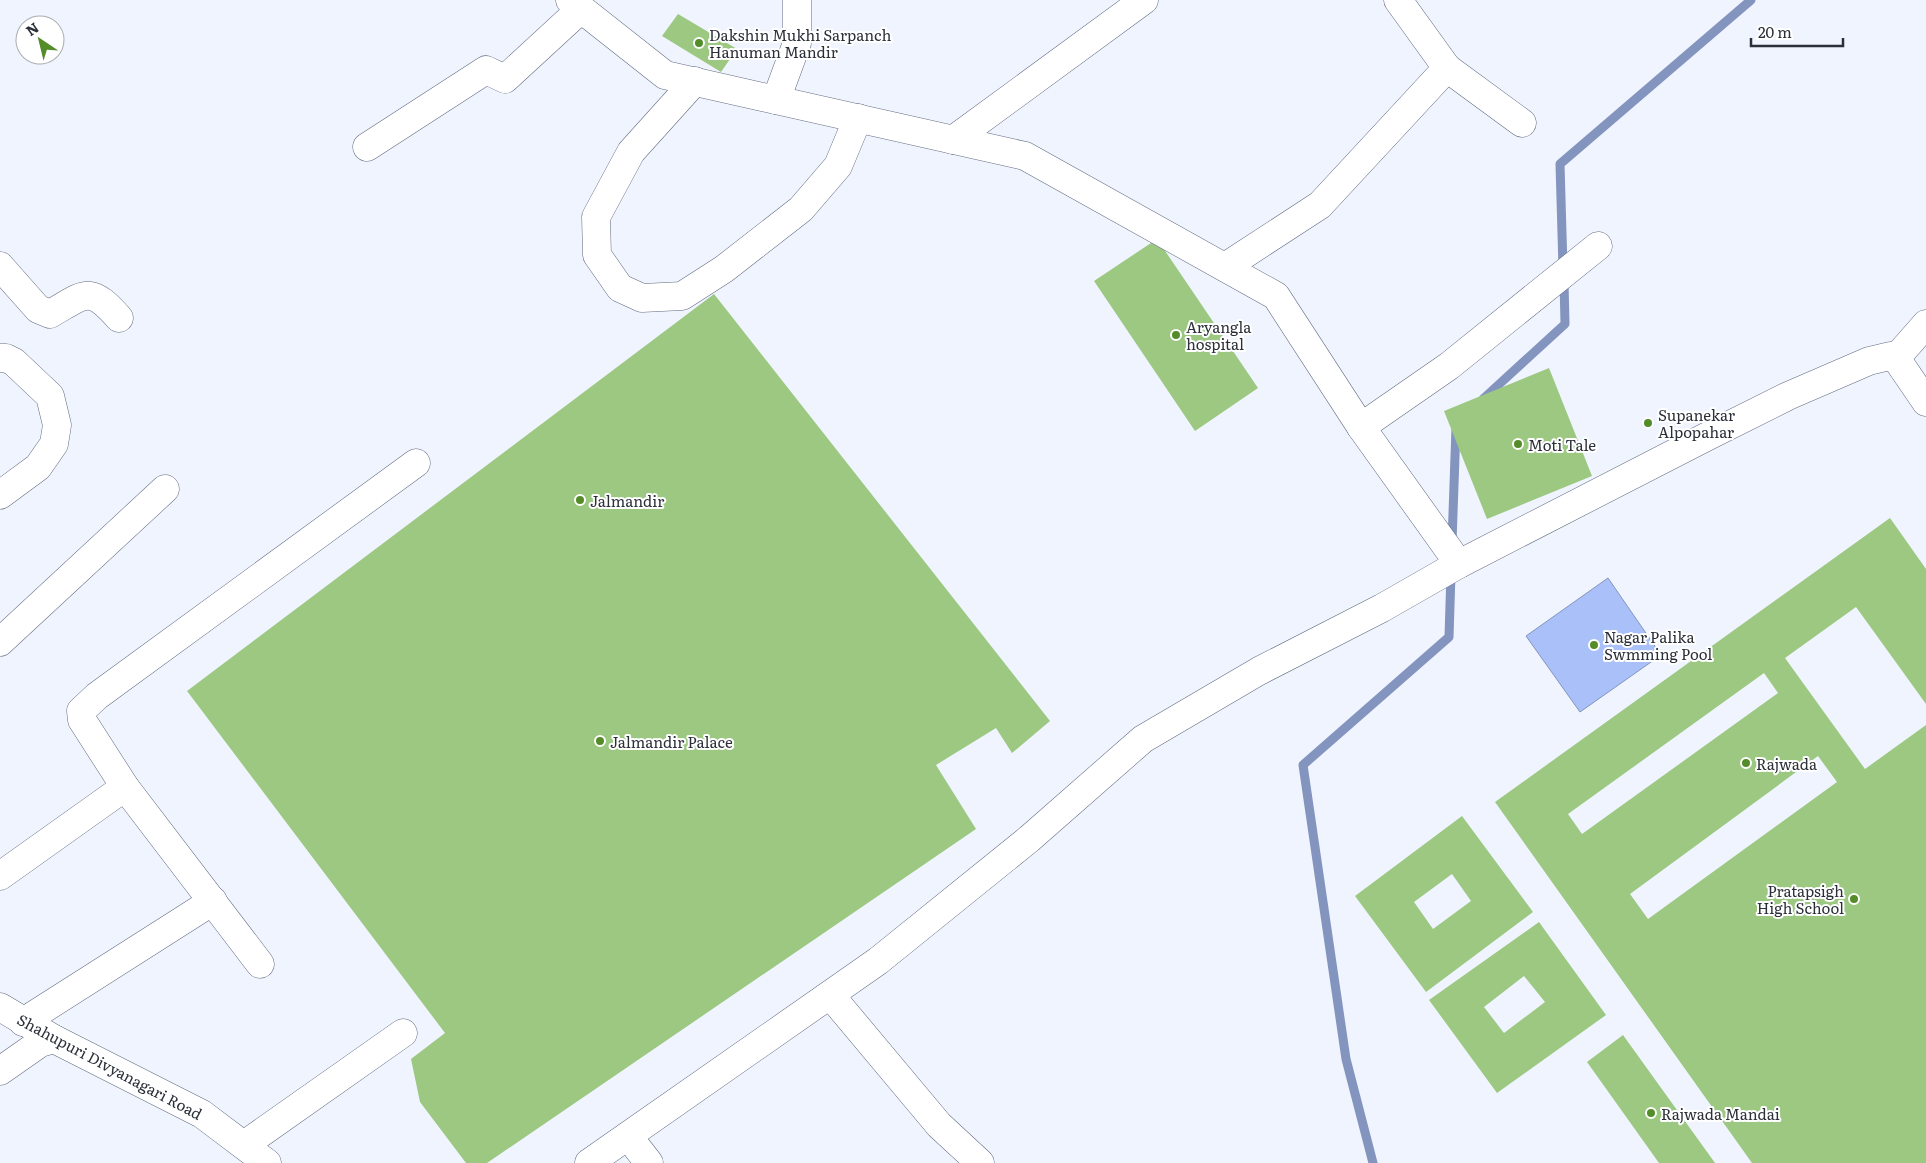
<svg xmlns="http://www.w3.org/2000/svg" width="1926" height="1163" viewBox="0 0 1926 1163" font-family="Literata,serif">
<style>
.water{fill:#a9c0f9;stroke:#8394bf}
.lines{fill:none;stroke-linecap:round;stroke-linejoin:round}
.stream{stroke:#8394bf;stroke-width:9}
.building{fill:#9cc882;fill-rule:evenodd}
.street-casing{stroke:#626b80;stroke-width:29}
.secondary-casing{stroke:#626b80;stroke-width:29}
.street{stroke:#fff;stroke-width:28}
.secondary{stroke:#fff;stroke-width:28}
.poi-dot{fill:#538c28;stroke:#fff;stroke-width:2}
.labels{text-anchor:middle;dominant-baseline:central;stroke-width:4;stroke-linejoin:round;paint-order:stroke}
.poi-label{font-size:15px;fill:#2b2f38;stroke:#fff;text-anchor:start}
.street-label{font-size:15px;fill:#2b2f38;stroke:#fff}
</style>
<rect width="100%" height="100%" fill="#f0f4fe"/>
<polygon class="water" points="1608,578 1661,655 1580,712 1526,636"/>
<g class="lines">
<g class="stream">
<polyline points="1563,268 1560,164 1751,0"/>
<polyline points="1483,399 1565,324 1564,281"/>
<polyline points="1452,542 1456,428"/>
<polyline points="1373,1163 1346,1059 1303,765 1449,637 1451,573"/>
</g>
</g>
<g class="building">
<polygon points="678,14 737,49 721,72 662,36"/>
<polygon points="1157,239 1258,388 1195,431 1094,281"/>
<polygon points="714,294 1050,721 1012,753 996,728 936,765 976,829 487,1163 466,1163 420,1102 411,1059 445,1033 187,691"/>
<polygon points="1549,368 1592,476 1487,519 1444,411"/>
<path d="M1890,518L1926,569V704L1856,607L1785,658L1865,769L1926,725V1163H1752L1495,802ZM1764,673L1778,693L1582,834L1568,814ZM1818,756L1837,782L1648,919L1630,894Z"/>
<path d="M1462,816L1533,912L1426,992L1355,896ZM1452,874L1471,901L1433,929L1414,902Z"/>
<path d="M1539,922L1606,1015L1497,1093L1429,1000ZM1524,976L1545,1002L1504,1033L1484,1007Z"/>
<polygon points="1623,1035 1715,1163 1659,1163 1587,1062"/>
</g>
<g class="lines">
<defs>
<g id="street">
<polyline points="1398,0 1447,68 1522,123"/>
<polyline points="695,81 631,152 596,217 597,255 620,288 642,298 682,296 724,269 801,209 838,166 858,118"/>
<polyline points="776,100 797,43 797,0"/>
<polyline points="953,140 1144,0"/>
<polyline points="367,147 486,70 505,79 581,9"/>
<path d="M0,266L38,309L50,314C85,294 89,284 119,318"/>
<polyline points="1225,267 1320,205 1447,68"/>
<polyline points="0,358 6,358 14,362 50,396 57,425 54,444 38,467 0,495"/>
<polyline points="1896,358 1926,324"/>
<polyline points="1361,427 1449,366 1598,246"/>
<polyline points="0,642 165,489"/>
<polyline points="0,876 125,787"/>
<polyline points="260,964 125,787 82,720 81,711 97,696 416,463"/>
<polyline points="831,996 939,1125 980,1163"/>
<polyline points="23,1022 213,901"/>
<polyline points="0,1071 40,1043 54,1039"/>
<polyline points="628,1136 649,1163"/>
<polyline points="244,1145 403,1033"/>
</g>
<g id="secondary">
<polyline points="570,0 665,75 1025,156 1276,296 1361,427 1459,564"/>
<polyline points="0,1007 54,1039 202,1114 267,1163"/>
<polyline points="589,1163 878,961 1029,839 1143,739 1259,671 1382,608 1459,564 1708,436 1788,396 1869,361 1890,356 1896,358 1926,402"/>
</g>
</defs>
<use href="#street" class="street-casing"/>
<use href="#secondary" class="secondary-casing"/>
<use href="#street" class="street"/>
<use href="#secondary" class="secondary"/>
</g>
<g class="poi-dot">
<circle cx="699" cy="43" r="5"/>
<circle cx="1176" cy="335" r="5"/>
<circle cx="1648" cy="423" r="5"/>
<circle cx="1518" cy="444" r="5"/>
<circle cx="580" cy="500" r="5"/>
<circle cx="1594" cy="645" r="5"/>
<circle cx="600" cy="741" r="5"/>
<circle cx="1746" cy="763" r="5"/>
<circle cx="1854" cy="899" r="5"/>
<circle cx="1651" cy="1113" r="5"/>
</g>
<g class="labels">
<g class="poi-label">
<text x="709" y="34">Dakshin Mukhi Sarpanch<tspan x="709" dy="17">Hanuman Mandir</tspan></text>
<text x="1186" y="326">Aryangla<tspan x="1186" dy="17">hospital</tspan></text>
<text x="1658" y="414">Supanekar<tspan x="1658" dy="17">Alpopahar</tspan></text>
<text x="1528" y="444">Moti Tale</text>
<text x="590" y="500">Jalmandir</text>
<text x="1604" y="636">Nagar Palika<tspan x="1604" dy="17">Swmming Pool</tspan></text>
<text x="610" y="741">Jalmandir Palace</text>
<text x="1756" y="763">Rajwada</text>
<text x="1844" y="890" text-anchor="end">Pratapsigh<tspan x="1844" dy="17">High School</tspan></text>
<text x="1661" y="1113">Rajwada Mandai</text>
</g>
<g class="street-label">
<text transform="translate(110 1066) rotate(28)">Shahupuri Divyanagari Road</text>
</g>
</g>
<g transform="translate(40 40) rotate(325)"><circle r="24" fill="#ffffff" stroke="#aaacaf"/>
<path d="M0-4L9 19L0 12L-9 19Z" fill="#538c28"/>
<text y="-8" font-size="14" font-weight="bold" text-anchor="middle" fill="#2b2f38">N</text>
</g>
<path d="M1751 38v8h92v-8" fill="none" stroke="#2b2f38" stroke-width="2.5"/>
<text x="1758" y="38" font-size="15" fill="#2b2f38" stroke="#ffffff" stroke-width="4" paint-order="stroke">20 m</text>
</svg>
